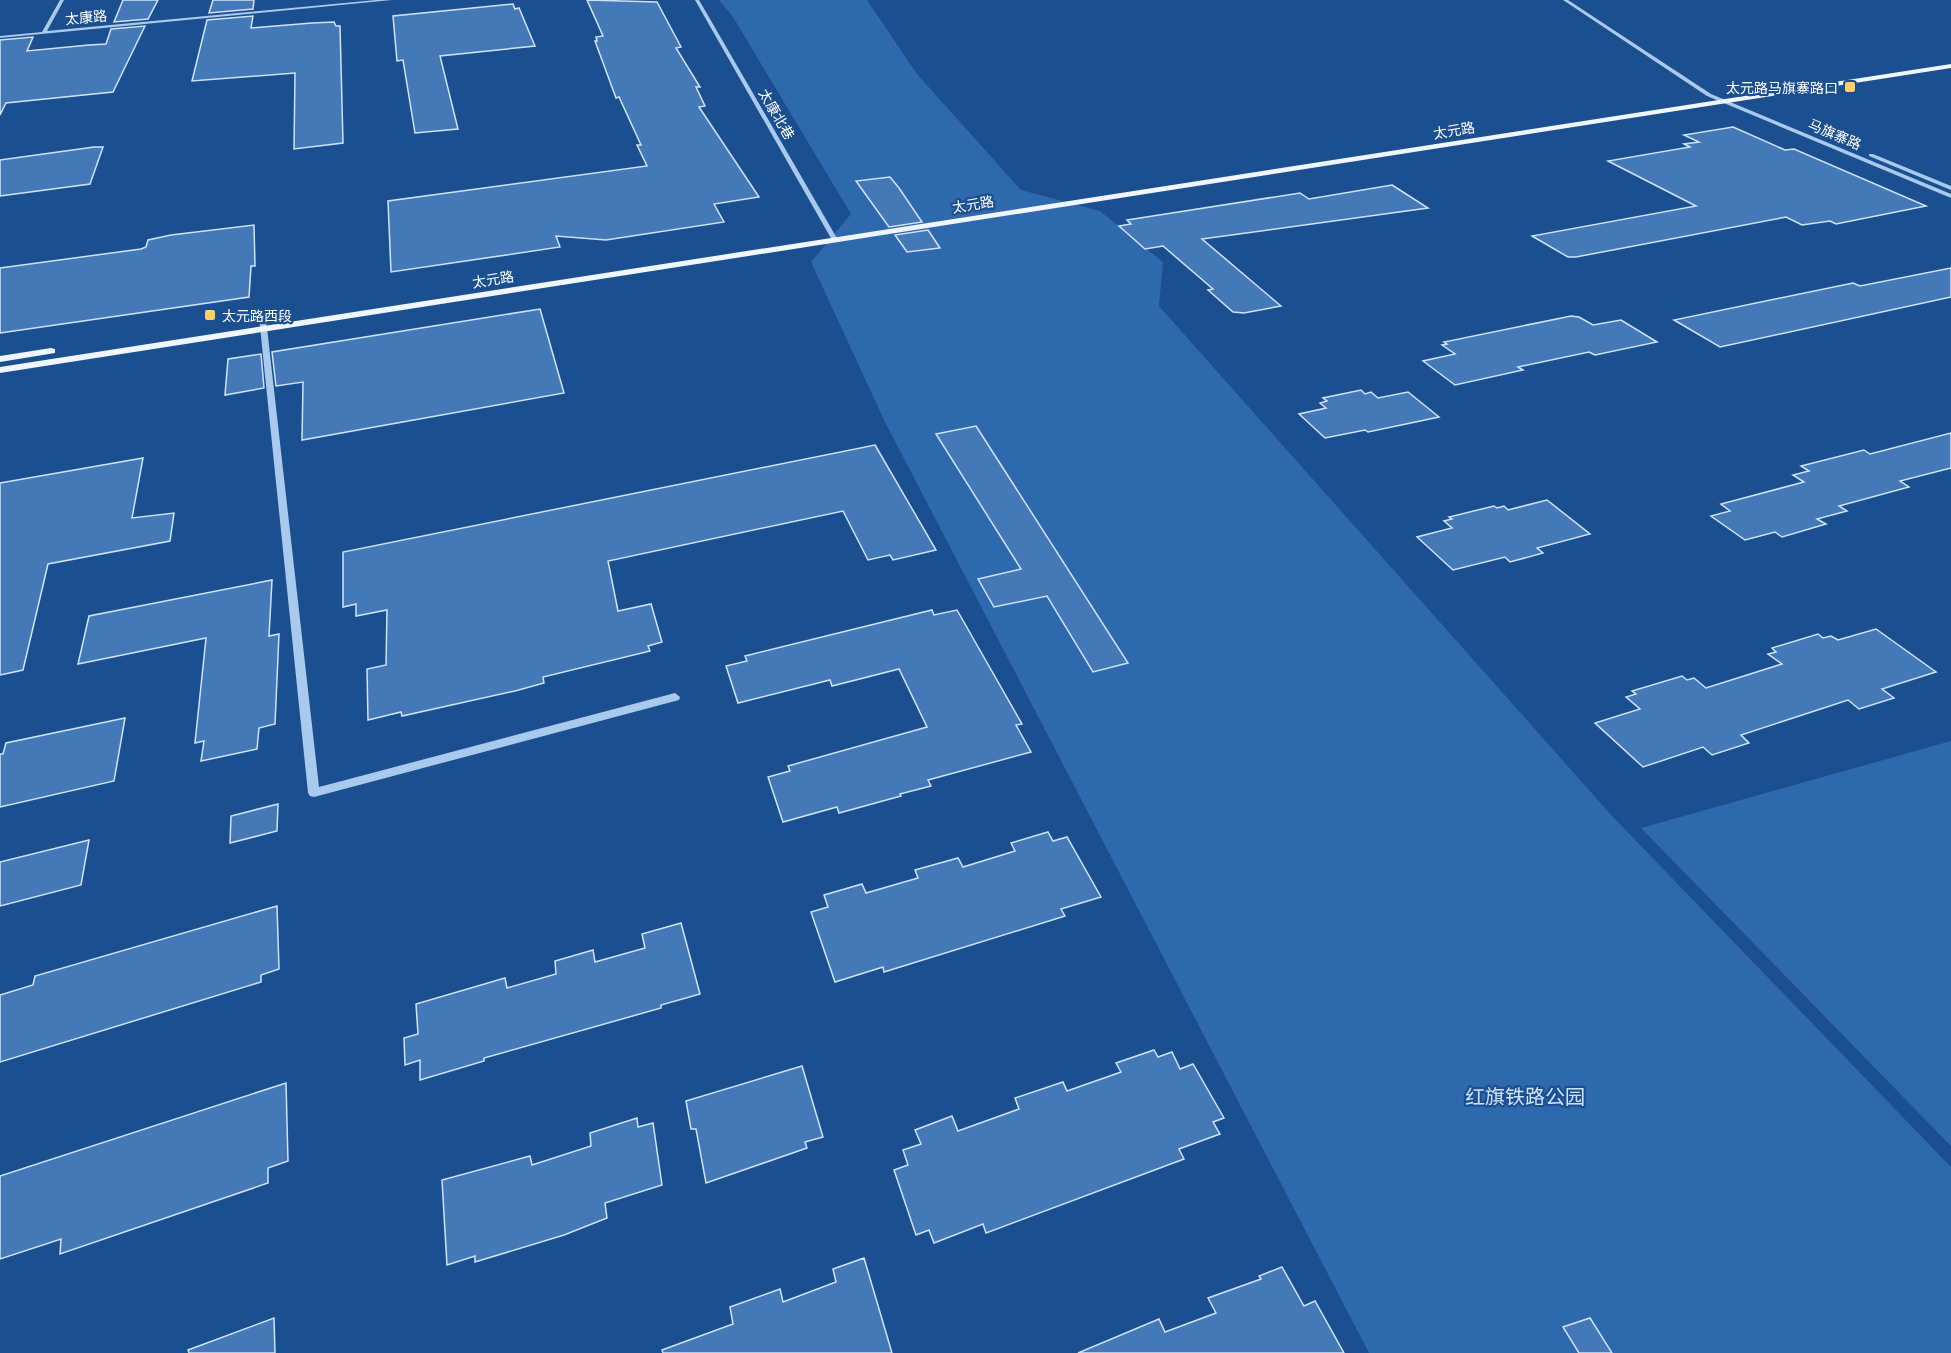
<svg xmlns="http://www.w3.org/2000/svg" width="1951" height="1353" viewBox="0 0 1951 1353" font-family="'Golos Text','Noto Sans SC',sans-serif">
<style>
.green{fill:#2e69ad}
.building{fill:#4478b7;stroke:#cfe3fa;stroke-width:1.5}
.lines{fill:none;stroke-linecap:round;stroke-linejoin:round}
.minor{fill:#a9c9ee;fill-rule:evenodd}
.major{fill:#f0f6ff;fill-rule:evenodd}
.poi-dot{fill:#ffd166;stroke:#1b4f8f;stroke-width:2}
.labels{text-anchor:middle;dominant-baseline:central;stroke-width:4.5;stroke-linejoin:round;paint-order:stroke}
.far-street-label{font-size:14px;fill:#fff;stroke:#1b4f8f}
.far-poi-label{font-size:14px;fill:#fff;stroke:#1b4f8f;text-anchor:end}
.near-park-label{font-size:20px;fill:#cfe3fa;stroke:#1b4f8f}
</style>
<rect width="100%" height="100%" fill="#1b4f8f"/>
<g class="green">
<polygon points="719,0 867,0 917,74 1021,190 1100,211 1163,262 1159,306 1613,817 1951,1167 1951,1353 1369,1353 885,422 811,262 851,214 733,17"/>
<polygon points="1951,741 1951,1146 1641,828"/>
</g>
<g class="building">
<polygon points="123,0 158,0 148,19 114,22"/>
<polygon points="213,0 254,0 253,9 209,13"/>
<polygon points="587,0 657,2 681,47 676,48 700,87 696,87 705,106 699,107 759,197 714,204 724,222 606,240 556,236 560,247 391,272 388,201 647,166 637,145 641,145 619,97 616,98 595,41 597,41 596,37 603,36"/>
<polygon points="513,4 515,9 519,8 535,46 440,56 458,129 415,133 403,60 397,61 393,16"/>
<polygon points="253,16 251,28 312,23 334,22 336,26 340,26 343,143 294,149 295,73 192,81 207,20"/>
<polygon points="145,26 113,92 6,103 0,115 0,40 33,37 27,51 89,45 106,44 111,29"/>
<polygon points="1733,127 1785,150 1794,149 1926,206 1836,224 1830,221 1802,225 1786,217 1576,257 1568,257 1532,236 1696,206 1608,161 1690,147 1684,144 1699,142 1684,135"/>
<polygon points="94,147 103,147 90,184 0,196 0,160"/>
<polygon points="890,177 899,188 922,222 889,227 856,181"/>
<polygon points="1392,185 1428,208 1202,239 1281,306 1244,313 1233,312 1208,290 1213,289 1163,246 1145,249 1119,226 1131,224 1127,220 1300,193 1309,199"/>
<polygon points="254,225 255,266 251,266 249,297 0,333 0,268 141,249 146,247 148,240 171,235"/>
<polygon points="928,230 940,248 907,252 895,235"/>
<polygon points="1951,268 1951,297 1720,347 1674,320 1853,283 1860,286"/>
<polygon points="540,309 564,393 302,440 303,382 276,386 272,352"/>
<polygon points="1571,316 1579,317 1593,325 1621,320 1657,342 1595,355 1589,352 1518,367 1523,370 1455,385 1423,361 1455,354 1442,345 1447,344 1444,342"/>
<polygon points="261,354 264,388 225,395 228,359"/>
<polygon points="1361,390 1365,394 1371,392 1378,398 1408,392 1439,417 1368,432 1365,430 1325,438 1299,414 1326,408 1320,403 1327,401 1323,398"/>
<polygon points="976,426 1128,663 1093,672 1047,596 994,607 978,579 1021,569 936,434"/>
<polygon points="1951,433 1951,468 1900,481 1909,487 1839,506 1847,511 1817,519 1826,524 1782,537 1775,532 1745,540 1711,516 1730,511 1721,504 1804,482 1793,475 1809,471 1801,466 1864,450 1870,454"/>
<polygon points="875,445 936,550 893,560 890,555 868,560 843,511 608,561 618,611 651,604 662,642 648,646 650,651 543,677 544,683 515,691 402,716 401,712 368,720 367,669 386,665 387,610 356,616 356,604 343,607 343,552"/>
<polygon points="143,458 132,518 174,513 170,541 48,564 23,670 0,675 0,483"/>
<polygon points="1547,500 1590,534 1537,548 1543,553 1510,562 1505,557 1453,570 1417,537 1452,528 1444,521 1452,519 1449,517 1494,506 1497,508 1504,506 1508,510"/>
<polygon points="272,580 269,636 279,634 275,724 259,728 257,749 201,761 204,741 195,743 206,638 78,664 89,616"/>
<polygon points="932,610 934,615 957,610 1022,724 1016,725 1031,752 928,780 931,786 900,794 901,796 839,813 837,807 783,822 768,777 790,771 788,766 927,727 899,669 832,686 830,680 738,703 726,666 747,661 745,656"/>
<polygon points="1876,629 1936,672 1882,689 1894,698 1859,709 1848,700 1741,735 1749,743 1712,755 1703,747 1643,767 1595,723 1640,709 1626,697 1636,694 1632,691 1682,676 1687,680 1694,678 1706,688 1782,664 1768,654 1776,652 1772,648 1818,634 1823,638 1831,636 1838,640"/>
<polygon points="125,718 114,781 0,807 0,754 3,754 6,743"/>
<polygon points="278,804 277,831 230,843 231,816"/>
<polygon points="1048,832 1053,841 1067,837 1101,897 1061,909 1065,916 884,972 883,967 835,982 811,912 828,907 824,895 862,884 866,893 918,878 915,870 958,858 963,867 1015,851 1011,843"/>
<polygon points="89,840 81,885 0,906 0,862"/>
<polygon points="277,906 279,969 261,975 261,982 0,1062 0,995 33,985 35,976"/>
<polygon points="681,923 700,994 661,1005 661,1008 484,1058 484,1061 420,1080 420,1060 405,1065 404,1038 418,1034 416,1004 505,978 507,988 556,974 555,961 593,950 595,962 645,948 642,934"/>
<polygon points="1154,1050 1158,1057 1172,1052 1180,1069 1193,1064 1224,1118 1213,1122 1220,1134 1179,1149 1184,1159 986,1233 983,1224 934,1243 929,1230 916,1235 894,1170 908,1165 903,1150 921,1144 915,1130 952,1116 958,1131 1019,1109 1015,1098 1063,1082 1067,1091 1121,1072 1116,1063"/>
<polygon points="802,1066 823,1137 805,1142 807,1148 706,1183 696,1129 691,1129 686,1101"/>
<polygon points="286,1083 288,1161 268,1168 268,1183 60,1254 61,1239 0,1259 0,1176"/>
<polygon points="637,1118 638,1127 653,1123 662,1185 605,1203 607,1218 564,1235 475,1262 475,1256 447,1265 442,1180 530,1156 532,1165 591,1146 590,1133"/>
<polygon points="864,1258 892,1353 663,1353 662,1350 733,1324 730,1307 780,1289 783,1302 836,1282 833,1269"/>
<polygon points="1282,1267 1304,1306 1315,1301 1344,1353 1078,1353 1159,1319 1165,1332 1216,1313 1208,1298 1261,1279 1259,1276"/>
<polygon points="274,1318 275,1353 189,1353 188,1350"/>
<polygon points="1590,1318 1612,1353 1579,1353 1563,1327"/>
</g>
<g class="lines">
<g class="minor">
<polygon points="60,0 64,0 47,31 376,0 392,0 0,38 0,36 42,32"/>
<polygon points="695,0 699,0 838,240 837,241 832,240"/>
<polygon points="1563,0 1568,0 1711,94 1951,194 1951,198 1707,96"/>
<polygon points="1869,154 1873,154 1951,186 1951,190 1869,156"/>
<polygon points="259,317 266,319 319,787 675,693 680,697 679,700 314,797 310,796 308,793"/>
</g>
<g class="major">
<polygon points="1951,64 1951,68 0,373 0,367"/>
<polygon points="51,348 55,349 55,353 0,362 0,356"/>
</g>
</g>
<g class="poi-dot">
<rect x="1844" y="81" width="12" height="12" rx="3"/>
<rect x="204" y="309" width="12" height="12" rx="3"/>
</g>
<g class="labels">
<g class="far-street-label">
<text transform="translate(86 17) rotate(-5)">太康路</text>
<text transform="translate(777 114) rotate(60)">太康北巷</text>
<text transform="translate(1454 130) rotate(-9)">太元路</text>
<text transform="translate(1835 134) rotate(23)">马旗寨路</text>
<text transform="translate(973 204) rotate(-9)">太元路</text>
<text transform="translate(493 279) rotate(-9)">太元路</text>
</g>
<g class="far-poi-label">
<text x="1838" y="87">太元路马旗寨路口</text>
<text x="222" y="315" text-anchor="start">太元路西段</text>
</g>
<g class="near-park-label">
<text x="1525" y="1096">红旗铁路公园</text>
</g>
</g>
</svg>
